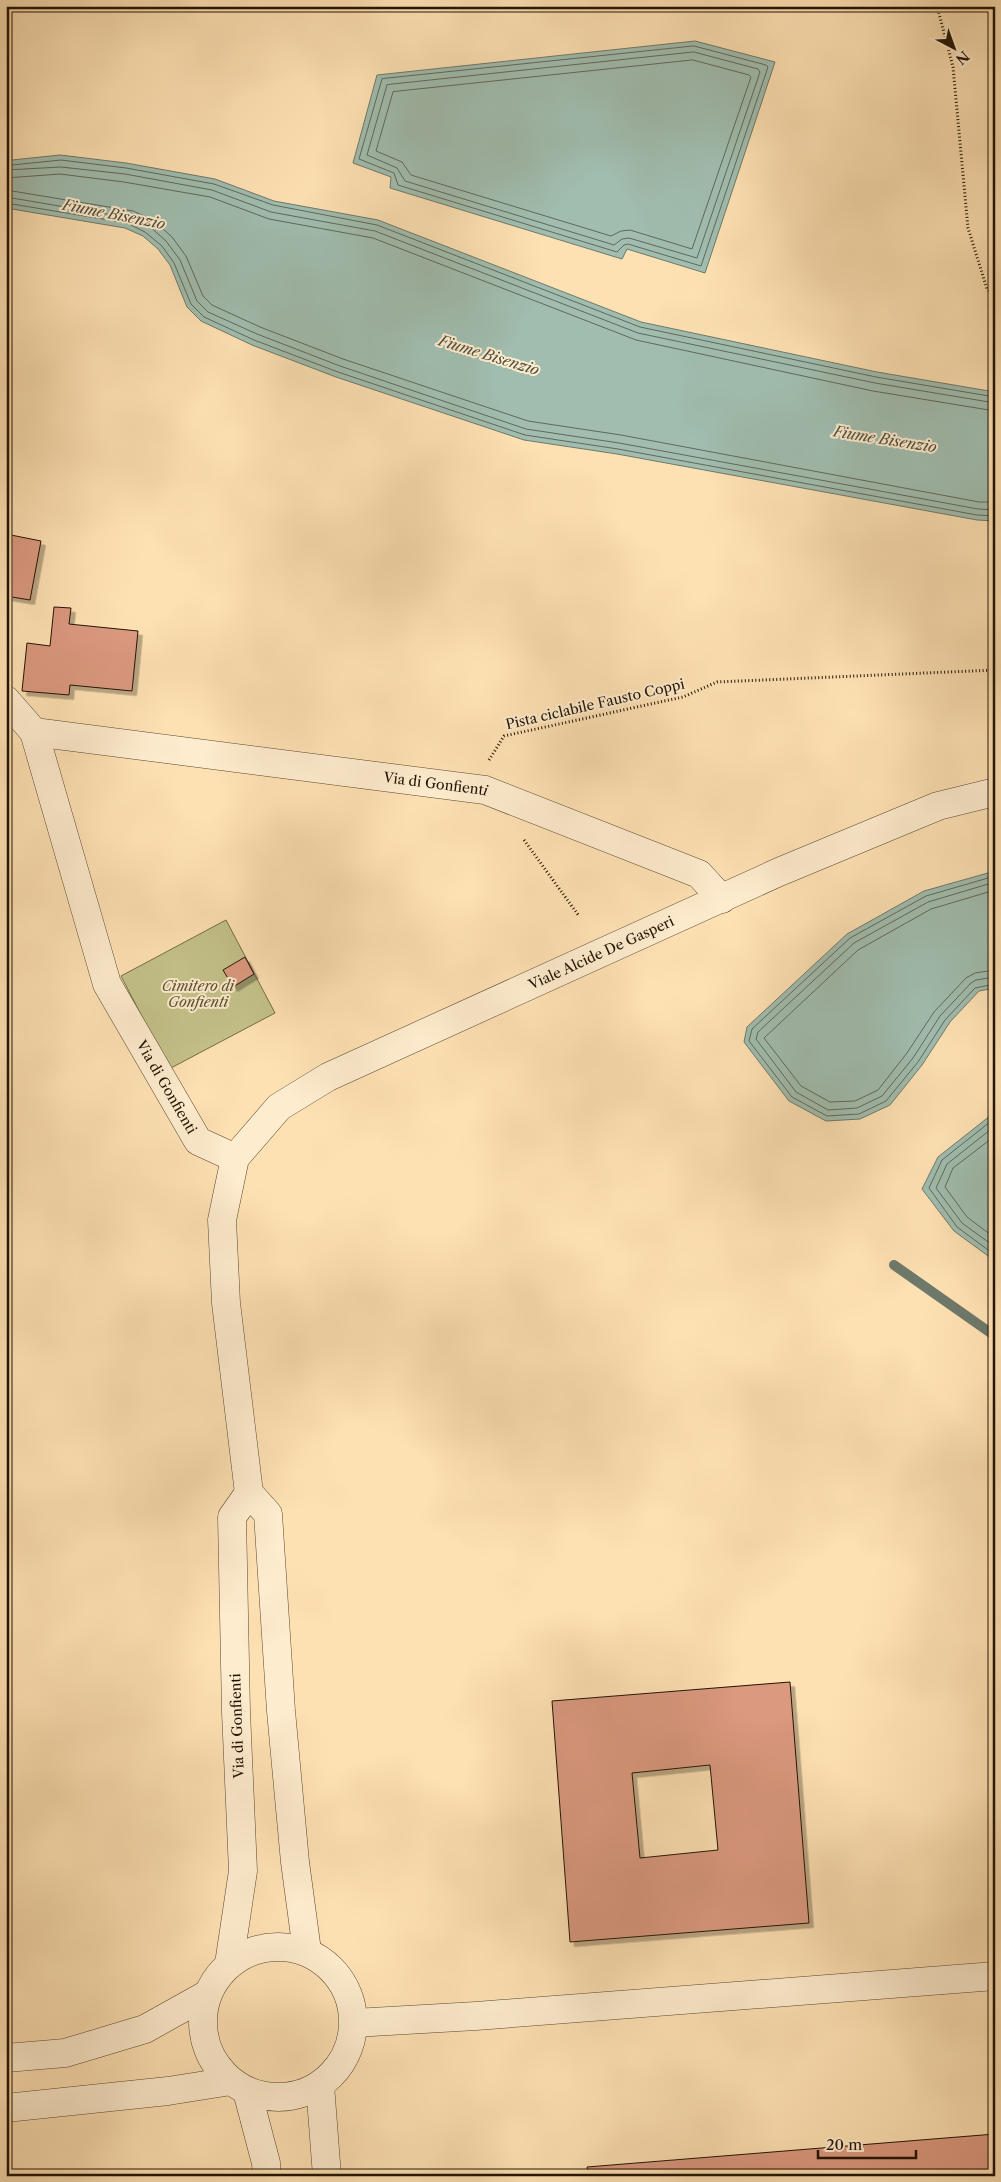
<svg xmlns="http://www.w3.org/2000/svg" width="1001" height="2182" viewBox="0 0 1001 2182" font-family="'Libre Caslon Text',serif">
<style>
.green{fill:#c4c28a;stroke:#736b47}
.water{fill:#a0bdaf;stroke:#6e796b}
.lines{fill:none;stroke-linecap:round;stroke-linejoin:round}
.shore{stroke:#61685a;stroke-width:1}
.stream{stroke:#6e796b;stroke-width:10}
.building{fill:#db9980;stroke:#221404;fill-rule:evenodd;filter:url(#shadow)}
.minor-casing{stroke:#594730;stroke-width:29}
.path{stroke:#221404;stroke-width:3;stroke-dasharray:1 2.5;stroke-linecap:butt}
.minor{stroke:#feecce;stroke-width:28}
.labels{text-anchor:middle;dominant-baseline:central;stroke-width:4;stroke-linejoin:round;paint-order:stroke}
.street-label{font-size:14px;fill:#221404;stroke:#feecce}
.park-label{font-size:14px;font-style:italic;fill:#5b5133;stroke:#feecce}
.water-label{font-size:15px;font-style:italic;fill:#4e4f40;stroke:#feecce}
</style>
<defs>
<filter id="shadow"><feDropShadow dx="4.5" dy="4.5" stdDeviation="0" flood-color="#0004"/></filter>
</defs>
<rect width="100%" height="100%" fill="#fee1b3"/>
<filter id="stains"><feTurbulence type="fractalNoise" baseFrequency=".004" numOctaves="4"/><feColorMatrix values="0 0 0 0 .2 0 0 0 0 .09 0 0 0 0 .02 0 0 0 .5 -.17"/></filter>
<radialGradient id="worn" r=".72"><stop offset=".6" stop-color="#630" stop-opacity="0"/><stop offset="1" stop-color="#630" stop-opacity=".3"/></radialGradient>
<polygon class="green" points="226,920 275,1013 169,1069 121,976"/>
<g class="water">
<polygon points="695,41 775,62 705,273 627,249 622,259 390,188 391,177 353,163 377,75"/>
<polygon points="60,155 126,163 215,179 274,201 378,220 641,322 877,372 995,392 995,521 977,520 617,454 524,440 336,377 252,345 201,321 187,307 170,265 158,249 143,236 125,228 6,208 6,159 12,160"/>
<polygon points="995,871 995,988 979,991 950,1022 922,1065 890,1105 860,1119 826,1121 789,1101 744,1042 747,1027 847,934 924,891"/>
<polygon points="995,1112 995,1261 954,1231 922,1189 938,1157"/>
</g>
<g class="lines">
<g class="shore">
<polygon points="694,46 766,65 768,67 701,266 628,244 624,245 617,252 398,185 394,173 359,159 382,79"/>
<polygon points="694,52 758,69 760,72 697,258 629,238 622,239 614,245 405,181 397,168 367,155 387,85"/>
<polygon points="693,60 749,75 751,77 692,249 630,230 621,231 611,236 411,175 402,162 376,151 393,92"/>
<polyline points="6,164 12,165 61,160 126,168 214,184 273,205 377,225 640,327 876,377 995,397"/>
<polyline points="6,170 61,167 125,174 212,190 271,212 375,231 638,333 875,383 995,403"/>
<polyline points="6,178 60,174 124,182 210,197 269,219 373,238 636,340 873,391 995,411"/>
<polyline points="6,190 133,211 153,220 172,237 186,256 203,296 212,305 260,327 343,359 528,421 621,435 979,502 995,502"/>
<polyline points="6,197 130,218 149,226 166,241 180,260 197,301 208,312 257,334 340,366 526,429 619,443 978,509 995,510"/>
<polyline points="6,203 127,223 145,232 162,246 174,263 191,304 204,317 254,340 338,372 525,435 618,449 977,515 995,516"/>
<polyline points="995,876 926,896 850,938 752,1029 749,1041 792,1097 827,1116 859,1114 886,1101 918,1062 945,1020 975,988 995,984"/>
<polyline points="995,882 928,902 854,943 758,1032 756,1039 796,1092 828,1110 857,1108 882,1096 913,1058 940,1016 971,983 976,980 995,977"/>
<polyline points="995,890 931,909 858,950 764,1038 801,1086 830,1102 855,1101 878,1090 907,1053 934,1012 966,978 975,973 995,970"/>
<polyline points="995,1118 942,1160 929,1188 957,1227 995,1255"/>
<polyline points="995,1126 947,1164 936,1188 962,1223 995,1247"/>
<polyline points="995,1136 953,1168 945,1187 967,1217 995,1238"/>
</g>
<polyline class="stream" points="894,1265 995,1336"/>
</g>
<g class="building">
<polygon points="6,534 41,541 30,600 6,596"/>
<polygon points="54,607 71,608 69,624 138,631 132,691 70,685 69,695 22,691 27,643 50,646"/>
<polygon points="245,957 254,974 233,987 223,970"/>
<path d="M790,1682L809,1923L570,1942L552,1701ZM710,1765L718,1850L640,1858L632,1773Z"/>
<polygon points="995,2134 995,2176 588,2176 587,2167"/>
</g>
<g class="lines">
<defs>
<g id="minor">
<path id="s1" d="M6,700L34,732L107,984L198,1141L235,1158"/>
<path id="s2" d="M34,732L485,790L699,874L722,899"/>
<circle cx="278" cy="2022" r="75"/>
<path id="s3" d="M307,1951L295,1862L281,1711L268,1514L249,1493L226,1303L222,1220L235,1158L279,1107L328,1077L779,872L938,806L995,792"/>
<polyline points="229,1964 243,1871 236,1712 232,1517 249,1493"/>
<polyline points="354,2023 476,2016 995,1976"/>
<polyline points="6,2058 65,2053 145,2029 206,1995"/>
<polyline points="320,2085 327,2176"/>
<polyline points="247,2091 266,2163 267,2176"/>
<polyline points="6,2108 168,2091 231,2081"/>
</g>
</defs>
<use href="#minor" class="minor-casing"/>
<g class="path">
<polyline points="937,6 953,67 968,228 987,289 995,296"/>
<polyline points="489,760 504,736 683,697 717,682 995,670"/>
<polyline points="524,840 579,916"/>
</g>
<use href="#minor" class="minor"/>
</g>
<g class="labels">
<g class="street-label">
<text transform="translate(595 704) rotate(-13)">Pista ciclabile Fausto Coppi</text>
<text stroke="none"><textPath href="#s2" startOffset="405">Via di Gonfienti</textPath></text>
<text stroke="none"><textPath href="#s3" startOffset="1230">Viale Alcide De Gasperi</textPath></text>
<text stroke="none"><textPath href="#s1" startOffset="424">Via di Gonfienti</textPath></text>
<text transform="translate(237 1726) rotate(-92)">Via di Gonfienti</text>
</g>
<g class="park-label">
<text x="198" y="986">Cimitero di<tspan x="198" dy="16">Gonfienti</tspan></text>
</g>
<g class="water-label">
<text transform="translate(114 214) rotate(11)">Fiume Bisenzio</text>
<text transform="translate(489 355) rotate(17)">Fiume Bisenzio</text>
<text transform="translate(885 439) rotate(9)">Fiume Bisenzio</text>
</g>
</g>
<rect width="1001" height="2182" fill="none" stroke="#fee1b3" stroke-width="25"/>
<rect x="8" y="8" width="986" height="2167" fill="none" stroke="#221404" stroke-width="2.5"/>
<rect x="12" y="12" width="976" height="2157" fill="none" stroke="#221404"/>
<g transform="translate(954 48) rotate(139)" stroke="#feecce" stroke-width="4" paint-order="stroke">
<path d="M0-4L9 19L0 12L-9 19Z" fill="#221404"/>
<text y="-8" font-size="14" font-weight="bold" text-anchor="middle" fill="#221404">N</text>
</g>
<path d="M818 2150v8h98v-8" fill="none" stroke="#221404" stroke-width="2.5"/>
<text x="826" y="2150" font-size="15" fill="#221404" stroke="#feecce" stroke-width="4" paint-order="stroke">20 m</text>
<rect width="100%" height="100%" filter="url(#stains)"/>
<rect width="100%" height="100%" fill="url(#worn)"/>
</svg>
